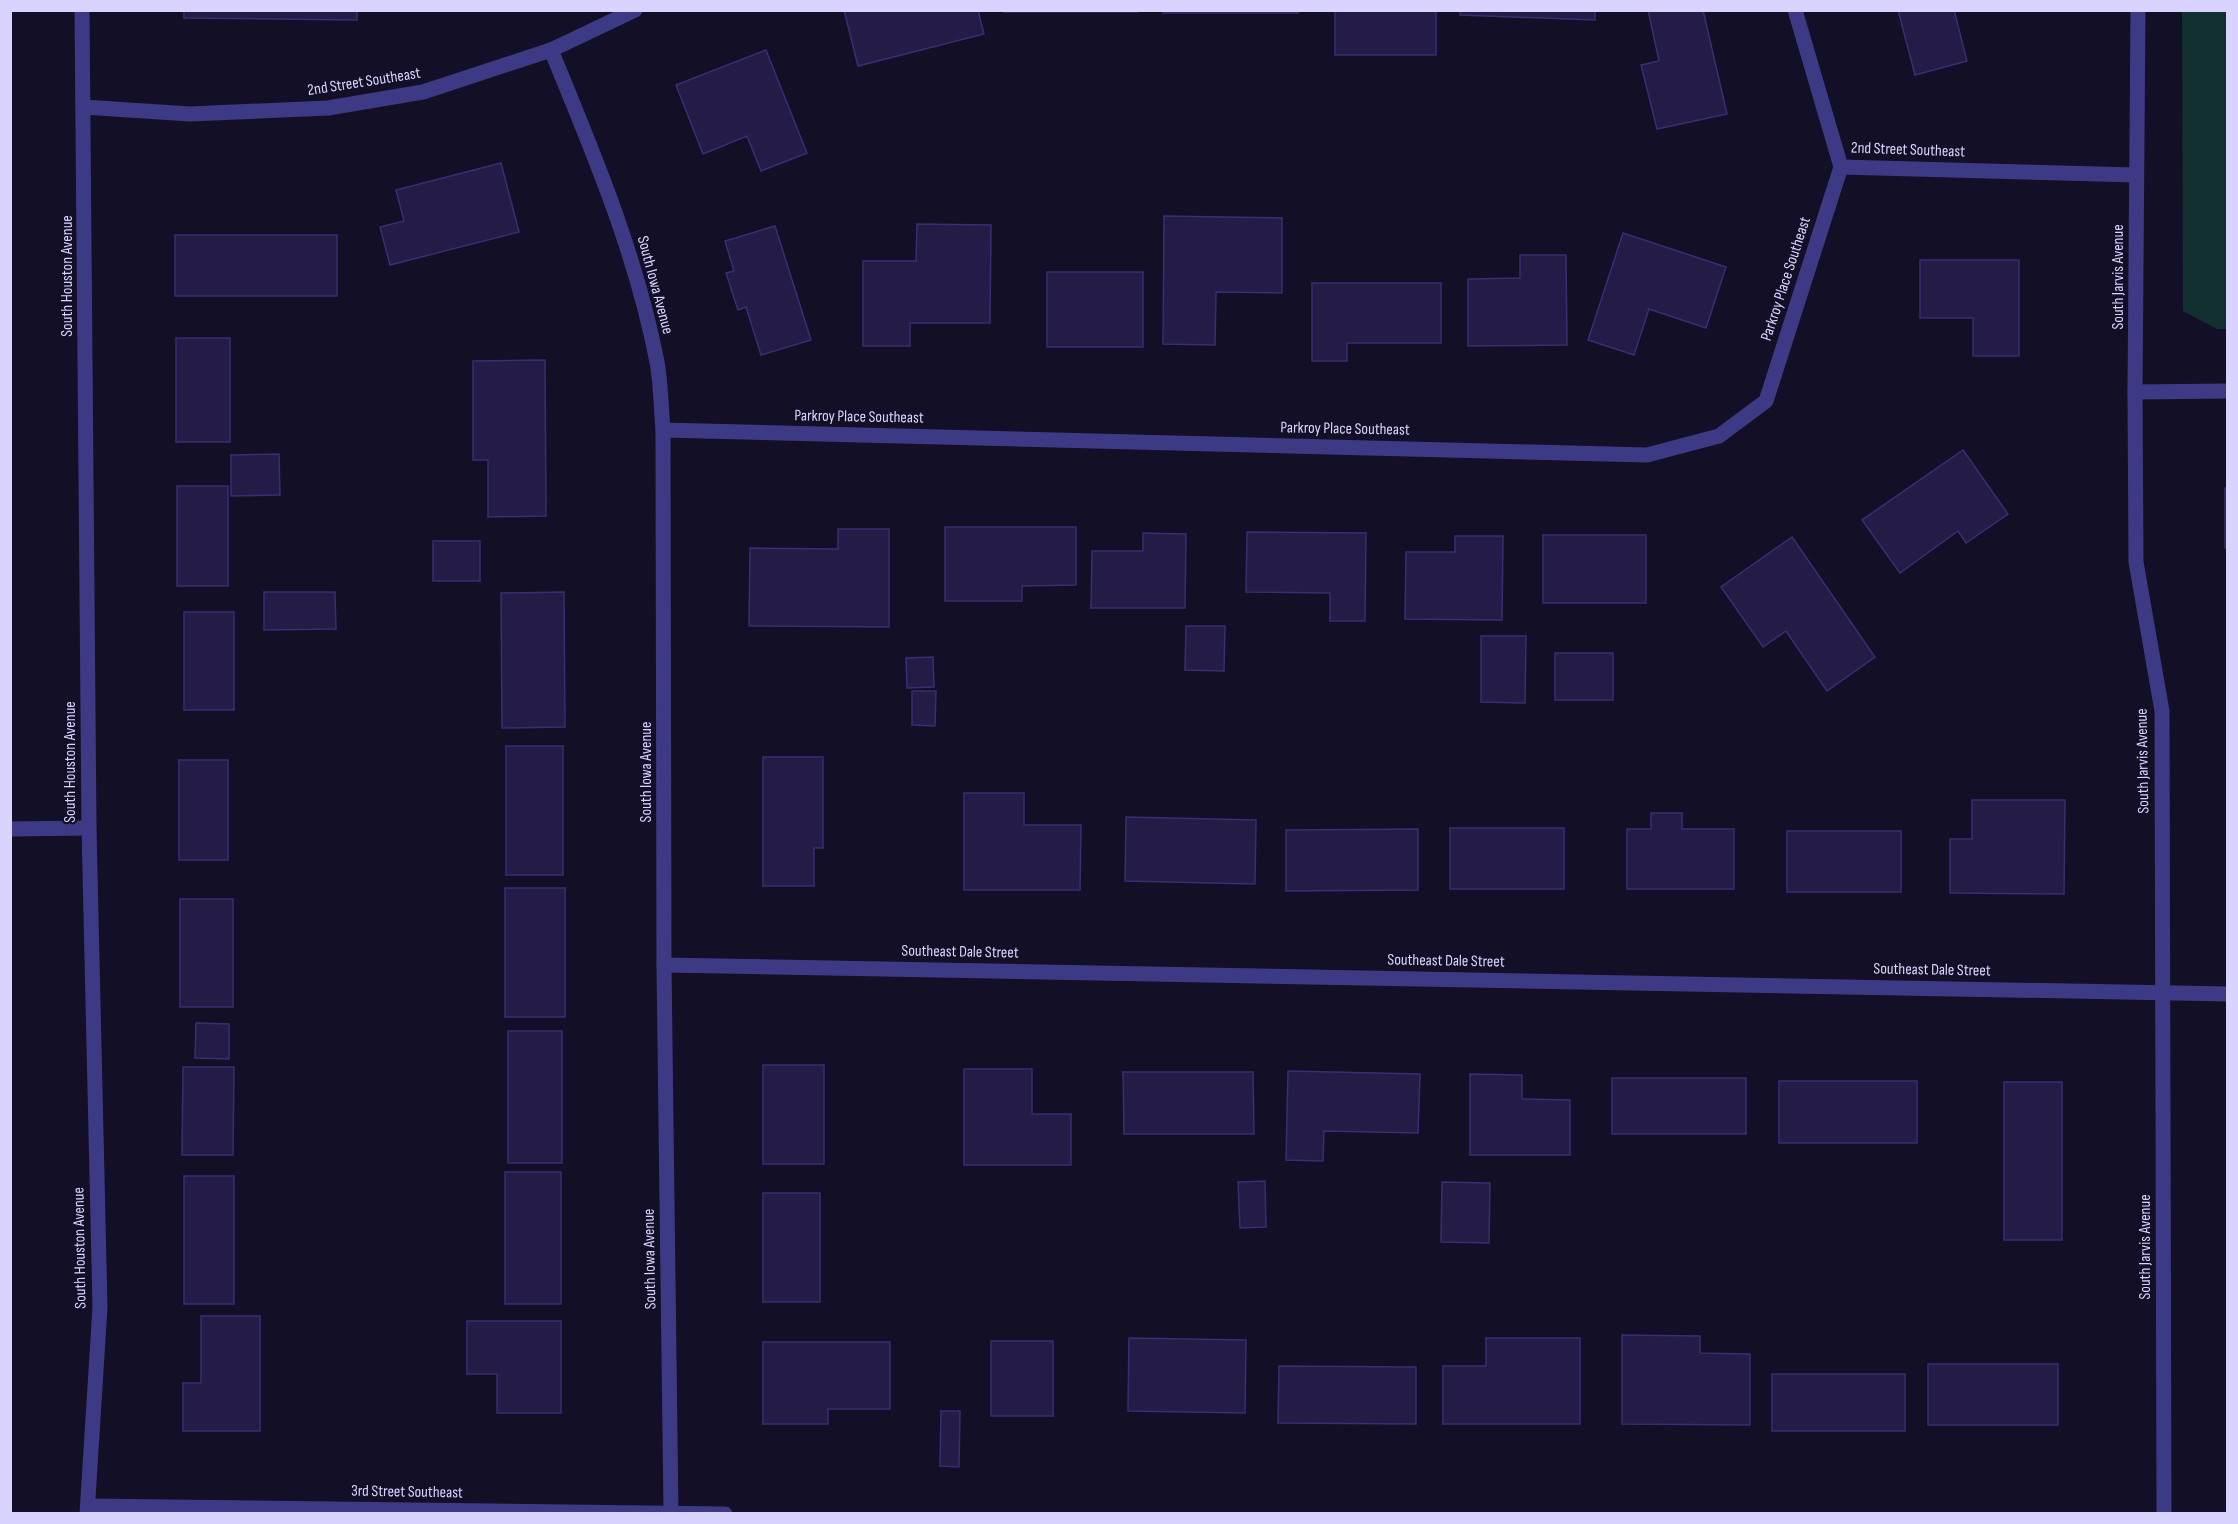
<svg xmlns="http://www.w3.org/2000/svg" width="2238" height="1524" viewBox="0 0 2238 1524" font-family="'Sofia Sans Condensed',sans-serif">
<style>
.green{fill:#12302f}
.building{fill:#241b47;stroke:#3b2d73;stroke-width:1.5}
.lines{fill:none;stroke-linecap:round;stroke-linejoin:round}
.street{stroke:#3d3a85;stroke-width:15}
.labels{text-anchor:middle;dominant-baseline:central;stroke-width:4.5;stroke-linejoin:round;paint-order:stroke}
.street-label{font-size:16px;fill:#d9d4ff;stroke:#130f26}
</style>
<rect width="100%" height="100%" fill="#130f26"/>
<polygon class="green" points="2182,11 2227,11 2227,329 2217,329 2183,311"/>
<g class="building">
<polygon points="184,10 357,10 357,20 184,18"/>
<polygon points="844,10 978,10 984,34 858,66"/>
<rect x="1004" y="10" width="134" height="2"/>
<rect x="1163" y="10" width="135" height="3"/>
<rect x="1335" y="10" width="101" height="45"/>
<polygon points="1460,10 1595,10 1595,20 1460,15"/>
<polygon points="1648,10 1703,10 1727,114 1657,129 1641,65 1659,61"/>
<polygon points="1898,10 1954,10 1967,61 1915,75"/>
<polygon points="766,50 807,153 761,171 747,136 703,154 676,85"/>
<polygon points="501,163 519,232 390,265 380,227 404,221 396,190"/>
<polygon points="1164,216 1282,218 1282,293 1216,292 1215,345 1163,344"/>
<polygon points="917,224 991,225 990,323 910,323 910,346 863,346 863,261 916,261"/>
<polygon points="775,226 811,340 761,355 746,307 738,310 726,273 734,271 725,241"/>
<polygon points="1623,233 1726,267 1706,328 1649,309 1634,355 1588,340"/>
<rect x="175" y="235" width="162" height="61"/>
<polygon points="1520,255 1566,255 1567,345 1468,346 1468,279 1520,278"/>
<polygon points="1920,260 2019,260 2019,356 1973,356 1973,318 1920,318"/>
<rect x="1047" y="272" width="96" height="75"/>
<polygon points="1312,283 1441,283 1441,343 1347,343 1347,361 1312,361"/>
<rect x="176" y="338" width="54" height="104"/>
<polygon points="545,360 546,516 488,517 488,460 473,460 473,361"/>
<polygon points="1963,450 2008,514 1966,543 1958,531 1900,573 1862,520"/>
<polygon points="279,454 280,495 231,496 231,455"/>
<rect x="177" y="486" width="51" height="100"/>
<rect x="2225" y="488" width="3" height="60"/>
<polygon points="945,527 1076,527 1076,585 1022,586 1022,601 945,601"/>
<polygon points="838,529 889,529 889,627 749,626 750,548 838,549"/>
<polygon points="1247,532 1366,533 1365,621 1330,621 1330,593 1246,592"/>
<polygon points="1143,533 1186,534 1185,608 1091,608 1092,551 1143,551"/>
<rect x="1543" y="535" width="103" height="68"/>
<polygon points="1455,536 1503,536 1502,620 1405,619 1406,552 1455,552"/>
<polygon points="1792,537 1875,657 1827,691 1786,631 1763,647 1721,587"/>
<rect x="433" y="541" width="47" height="40"/>
<polygon points="264,592 335,592 336,629 264,630"/>
<polygon points="564,592 565,727 502,728 501,593"/>
<rect x="184" y="612" width="50" height="98"/>
<polygon points="1186,626 1225,626 1224,671 1185,670"/>
<polygon points="1481,636 1526,636 1525,703 1481,702"/>
<rect x="1555" y="653" width="58" height="47"/>
<polygon points="933,657 934,687 907,688 906,658"/>
<polygon points="912,691 936,691 935,726 912,725"/>
<rect x="506" y="746" width="57" height="129"/>
<polygon points="763,757 823,757 823,848 814,848 814,886 763,886"/>
<rect x="179" y="760" width="49" height="100"/>
<polygon points="964,793 1024,793 1024,825 1081,825 1080,890 964,890"/>
<polygon points="1972,800 2065,800 2064,894 1950,893 1950,839 1972,839"/>
<polygon points="1651,813 1682,813 1682,829 1734,829 1734,889 1627,889 1627,829 1651,829"/>
<polygon points="1126,817 1256,820 1255,884 1125,881"/>
<rect x="1450" y="828" width="114" height="61"/>
<polygon points="1418,829 1418,890 1286,891 1286,830"/>
<rect x="1787" y="831" width="114" height="61"/>
<rect x="505" y="888" width="60" height="129"/>
<rect x="180" y="899" width="53" height="108"/>
<polygon points="196,1023 229,1024 229,1059 195,1058"/>
<rect x="508" y="1031" width="54" height="132"/>
<rect x="763" y="1065" width="61" height="99"/>
<polygon points="183,1067 234,1067 233,1155 182,1155"/>
<polygon points="964,1069 1032,1069 1032,1114 1071,1114 1071,1165 964,1165"/>
<polygon points="1288,1071 1420,1074 1418,1133 1324,1131 1323,1161 1286,1160"/>
<polygon points="1123,1072 1253,1072 1254,1134 1124,1134"/>
<polygon points="1470,1074 1522,1075 1522,1099 1570,1100 1570,1155 1470,1155"/>
<rect x="1612" y="1078" width="134" height="56"/>
<rect x="1779" y="1081" width="138" height="62"/>
<rect x="2004" y="1082" width="58" height="158"/>
<rect x="505" y="1172" width="56" height="132"/>
<rect x="184" y="1176" width="50" height="128"/>
<polygon points="1265,1181 1266,1227 1240,1228 1238,1182"/>
<polygon points="1442,1182 1490,1183 1489,1243 1441,1242"/>
<rect x="763" y="1193" width="57" height="109"/>
<polygon points="201,1316 260,1316 260,1431 183,1431 183,1383 201,1383"/>
<polygon points="467,1321 561,1321 561,1413 497,1413 497,1374 467,1374"/>
<polygon points="1622,1335 1700,1336 1700,1353 1750,1354 1750,1425 1622,1424"/>
<polygon points="1129,1338 1246,1340 1245,1413 1128,1411"/>
<polygon points="1486,1338 1580,1338 1580,1424 1443,1424 1443,1366 1486,1366"/>
<rect x="991" y="1341" width="62" height="75"/>
<polygon points="763,1342 890,1342 890,1409 828,1409 828,1424 763,1424"/>
<rect x="1928" y="1364" width="130" height="61"/>
<polygon points="1279,1366 1416,1367 1416,1424 1278,1423"/>
<rect x="1772" y="1374" width="133" height="57"/>
<polygon points="941,1411 960,1411 959,1467 940,1466"/>
</g>
<g class="lines">
<g class="street">
<polyline points="82,10 89,828 100,1307 87,1514"/>
<polyline points="1795,10 1841,167"/>
<polyline points="2138,10 2135,392 2136,562 2162,711 2164,1514"/>
<path d="M551,50C593,152 636,253 657,362C661,384 661,408 663,430L664,965L671,1514"/>
<polyline points="83,107 190,114 328,108 423,92 551,50 635,10"/>
<polyline points="1841,167 2136,175"/>
<polyline points="2135,392 2228,391"/>
<polyline points="663,430 1647,455 1719,436 1766,401 1841,167"/>
<polyline points="10,829 89,828"/>
<polyline points="664,965 2228,994"/>
<polyline points="88,1506 725,1514"/>
</g>
</g>
<g class="labels">
<g class="street-label">
<text transform="translate(364 82) rotate(-9)">2nd Street Southeast</text>
<text transform="translate(1908 150) rotate(2)">2nd Street Southeast</text>
<text transform="translate(67 276) rotate(-90)">South Houston Avenue</text>
<text transform="translate(2118 277) rotate(-90)">South Jarvis Avenue</text>
<text transform="translate(1786 279) rotate(-72)">Parkroy Place Southeast</text>
<text transform="translate(655 285) rotate(75)">South Iowa Avenue</text>
<text transform="translate(859 417) rotate(1)">Parkroy Place Southeast</text>
<text transform="translate(1345 429) rotate(1)">Parkroy Place Southeast</text>
<text transform="translate(2143 761) rotate(-91)">South Jarvis Avenue</text>
<text transform="translate(70 762) rotate(-90)">South Houston Avenue</text>
<text transform="translate(646 772) rotate(-90)">South Iowa Avenue</text>
<text transform="translate(960 952) rotate(1)">Southeast Dale Street</text>
<text transform="translate(1446 961) rotate(1)">Southeast Dale Street</text>
<text transform="translate(1932 970) rotate(1)">Southeast Dale Street</text>
<text transform="translate(2145 1247) rotate(-90)">South Jarvis Avenue</text>
<text transform="translate(80 1248) rotate(-91)">South Houston Avenue</text>
<text transform="translate(650 1259) rotate(-91)">South Iowa Avenue</text>
<text transform="translate(407 1492) rotate(1)">3rd Street Southeast</text>
</g>
</g>
<rect width="2238" height="1524" fill="none" stroke="#d9d4ff" stroke-width="24"/>
</svg>
